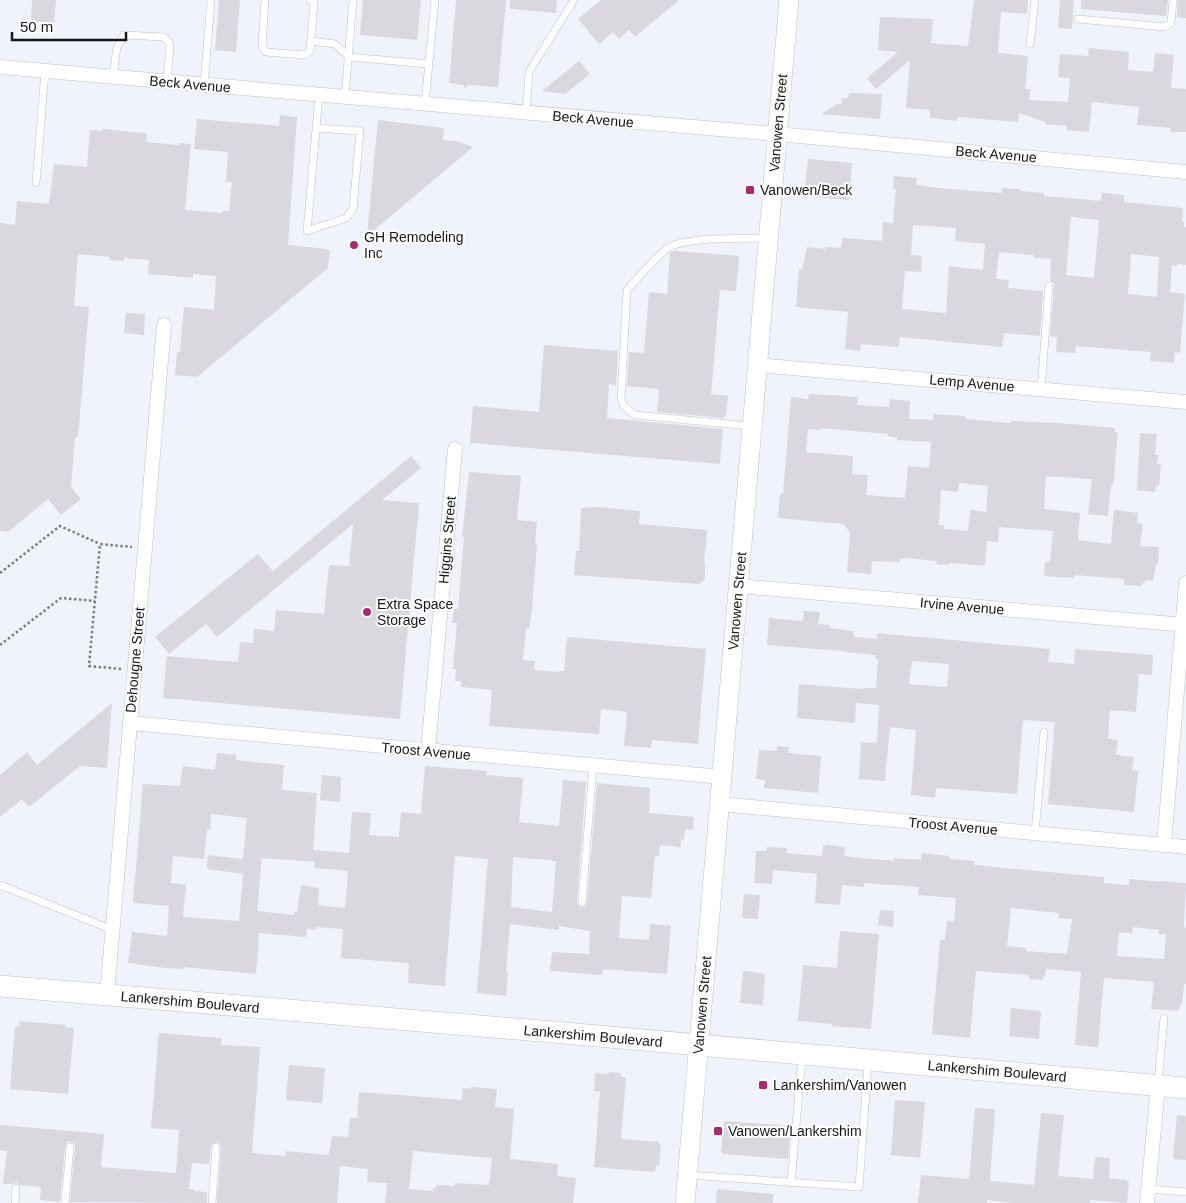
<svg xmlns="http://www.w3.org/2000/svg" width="1186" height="1203" viewBox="0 0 1186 1203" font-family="Helvetica,sans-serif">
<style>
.building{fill:#dad7de;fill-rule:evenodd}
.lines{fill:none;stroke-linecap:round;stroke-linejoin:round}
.lane-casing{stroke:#bec1c8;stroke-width:8}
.street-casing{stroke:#bec1c8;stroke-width:15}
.secondary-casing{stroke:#bec1c8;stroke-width:20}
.primary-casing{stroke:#bec1c8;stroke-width:22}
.path{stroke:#7c7e83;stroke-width:2.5;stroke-dasharray:2.5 2.5;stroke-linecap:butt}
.lane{stroke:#fff;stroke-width:7}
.street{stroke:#fff;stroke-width:14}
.secondary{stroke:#fff;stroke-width:19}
.primary{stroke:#fff;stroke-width:21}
.poi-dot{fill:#ae276c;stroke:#fff;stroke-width:2}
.labels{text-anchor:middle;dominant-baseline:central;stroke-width:4;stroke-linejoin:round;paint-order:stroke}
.street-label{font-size:14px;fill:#151618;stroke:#fff}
.poi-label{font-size:14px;fill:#151618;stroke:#fff;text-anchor:start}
</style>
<rect width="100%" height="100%" fill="#f0f3fb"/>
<g class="building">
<polygon points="32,0 56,0 54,23 31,21"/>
<polygon points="219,0 240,0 236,52 215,50"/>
<polygon points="363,0 421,0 417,40 360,35"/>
<polygon points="456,0 506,0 498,87 469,85 465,88 463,85 449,83"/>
<polygon points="510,0 557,0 556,13 510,9"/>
<polygon points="601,0 679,0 635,37 629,30 619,39 613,32 599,44 578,19"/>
<polygon points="974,0 1028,0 1027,14 1001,12 998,53 1028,56 1025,89 1030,89 1029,100 1068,102 1070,78 1058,77 1060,54 1088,56 1089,48 1129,52 1128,70 1153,72 1155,53 1174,55 1171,88 1186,89 1186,132 1170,132 1171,128 1137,125 1139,107 1092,102 1089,132 1066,130 1067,126 1045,124 1045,122 1019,113 1018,122 958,117 957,121 930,118 930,110 906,108 910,60 876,89 867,78 898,52 878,50 880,17 933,19 931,43 968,46"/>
<polygon points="1060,0 1074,0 1072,29 1058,28"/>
<polygon points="1081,0 1168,0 1166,16 1081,9"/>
<polygon points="1178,0 1186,0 1186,18 1177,17"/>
<polygon points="579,61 590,74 565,94 542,91"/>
<polygon points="849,93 882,94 880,119 821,114 837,104 841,104 842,98 848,98"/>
<polygon points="280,115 297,117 288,245 327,249 327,250 330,251 328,268 197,377 175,375 177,352 180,352 184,307 214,310 216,276 193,274 193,278 148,274 149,260 124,258 124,261 109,260 110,257 78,254 74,306 89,307 78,437 75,437 71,487 81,499 61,515 48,499 8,532 0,531 0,223 15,225 17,201 49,204 54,164 87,167 90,130 102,131 102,129 145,133 145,134 147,135 146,142 179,145 179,143 191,144 185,209 186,210 222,213 222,211 229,211 232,182 226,182 228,152 194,149 197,119 279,126"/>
<polygon points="378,120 444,128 443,140 456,141 473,147 367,236"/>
<polygon points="808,159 852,163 849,200 804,196"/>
<path d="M894,176L917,178L916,185L948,189L1002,193V188L1020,189V191L1044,193V196L1101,201L1102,193L1124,195V202L1183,208L1182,221L1184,222V227H1186V265L1177,264V266H1172L1170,292L1185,294L1180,353L1175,352L1174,363L1150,361L1151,352L1076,346L1075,353L1056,352L1057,337L1050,336L1054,286V283L1050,281L1051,259L1036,258L1033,257L1034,255L999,252L996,279L1009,280L1008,288L1043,291L1040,336L1004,333L1002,347L900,337L899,347L861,344L860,351L845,349L848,312L796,307L799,269L802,270L807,247L826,249V247L841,248L842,238L882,241L883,222L893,223L896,189H893ZM1071,217L1099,220L1094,278L1066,275ZM913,225L956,228L955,241L985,244L983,270L949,266L946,313L902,309L905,271L921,272L922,256L911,255ZM1131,254L1159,257L1157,297L1128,294Z"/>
<polygon points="675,251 739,256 736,291 720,290 711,394 728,396 726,416 724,415 724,418 657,412 659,389 627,386 629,352 644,353 649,292 667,294 670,253"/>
<polygon points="126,313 145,314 144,335 124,333"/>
<polygon points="544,345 618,351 616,385 609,384 607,418 723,429 720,464 470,443 473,406 539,412"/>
<path d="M809,394L858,397L857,405L889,407L890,399L910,401L909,419L933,420V414L965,416V419L1011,423V421L1058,423L1115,428V432H1118L1113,486H1111L1108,516L1088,514L1092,479L1046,476L1044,509L1080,513L1078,540L1111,544L1114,510L1138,513L1137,523L1143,524L1140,546L1158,547L1159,549L1158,564H1156L1153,581L1145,580V583H1142L1141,586L1124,585V579L1075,575L1074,578L1044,576L1045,562H1050L1053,531L999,527L998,542L987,541L985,566L949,563V565L936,564L937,561L906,558L900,559V562L872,561L871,574L847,572L850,532L843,524L778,518L780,494H783L791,397L808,399ZM821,428L888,434V436L897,438V440L931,442L929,468L908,466L905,498L866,495L868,475L852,474L853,456L806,452L808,429L820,430ZM959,483L988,486L986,512L970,510L968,531L944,529V525H939L941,490L958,492Z"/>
<polygon points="1140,433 1157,434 1155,455 1158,455 1157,464 1161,464 1159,486 1156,486 1155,492 1137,490"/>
<polygon points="411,456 421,468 382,500 419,503 400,719 163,698 167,656 238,662 240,642 253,643 254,629 274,631 276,610 324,614 329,565 349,566 353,524 217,637 206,624 169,654 155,637 258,554 273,571"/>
<polygon points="469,472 521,476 517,520 537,522 535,543 537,544 532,609 529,629 526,628 523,660 535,661 534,670 558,672 558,671 564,671 567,637 706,649 698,744 652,740 651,748 624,746 627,712 601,709 599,734 489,726 492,690 461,687 461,681 455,681 456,669 453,669 457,623 452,623 454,609 458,609 464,537 462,537"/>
<polygon points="598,507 640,511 639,524 707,530 704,562 705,562 705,579 699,584 574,575 576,551 579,551 581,508"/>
<path d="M804,611L820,612L818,624L830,625V628L853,631L854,637L877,639V633L1050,649L1048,662L1074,664L1075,649L1153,655L1152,675L1139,674L1136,712L1110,710L1108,739L1118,740L1116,755L1134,757L1132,770L1138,771L1134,812L1048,804L1055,722L1023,720L1017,794L936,788L935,798L911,795L916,730L890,727L885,781L859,779L861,742L877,743L879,705L856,703L855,723L797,718L799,684L862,689L863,688H876L878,659H875L876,655L844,652V651L767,645L769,618L803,621ZM912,661L949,664L947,687L909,684Z"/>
<polygon points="112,703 107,768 80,766 29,807 22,799 0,817 0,775 27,752 37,765"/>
<polygon points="777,746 789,747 788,753 821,756 818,793 764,788 765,780 756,779 759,750 777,751"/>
<path d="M217,753L236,755V760L284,765L282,790L317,793L313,850L349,853L352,812L371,813L369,835L399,837L401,812L421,814L425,766L487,771L486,775L523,778L519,822L559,826L563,780L586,782L577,902L579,906L582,907L586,905L587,902L597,783L650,788L649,813L694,817L693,830L685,829L684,840L681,839V847L660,845L659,856H655L651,898L622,896L619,938L649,940L650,924L671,926L667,974L603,969L602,975L550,971L552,952L589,954L590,931L559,926V930L510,924L506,972H508L506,996L477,993L488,859L455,856L445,986L408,983L409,963L341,958L343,929L316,927V930L307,929L306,937L259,933L256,974L184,967V969L165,968L128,963L132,932L167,936L169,906L133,903L143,784L180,786L183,766L215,770ZM211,814L247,818L243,859L208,855L207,869L243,874L239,921L183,917L186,885L171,883L173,856L204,859L207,830H210ZM513,857L556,861L552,912L511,907ZM262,858L315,862L314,868L348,871L345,908L318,905L319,888L301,885L297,912H294V915L257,911Z"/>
<polygon points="322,775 341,777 340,802 320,800"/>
<path d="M828,845L845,847L844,856L861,858L894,861V858L921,860L922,853L949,856V859L974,861V865L1104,877V883L1129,885V879L1162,882V881L1186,883L1184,927L1186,928V984H1184L1182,1005H1180L1179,1011L1151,1009L1154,982L1104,978L1098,1047L1075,1045L1081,972L1046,969L1045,977L1043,976V980L1029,979V975L976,971L970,1038L932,1034L940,940H945L947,921L954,922L956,898L918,895L919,887L864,883V887L842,885L840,905L815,903L817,874L773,870L772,884L754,883L756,851H766L767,847L787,848L786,853L821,856H822L823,846ZM1011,908L1059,913L1058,918L1072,919L1067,954L1026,951V948L1007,946ZM1133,927L1159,930L1158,934H1166L1164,959L1117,956L1119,932L1132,933Z"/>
<polygon points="744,894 760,895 758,919 742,918"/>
<polygon points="880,910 894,911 893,927 878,925"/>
<polygon points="840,931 879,934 871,1029 831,1026 832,1024 798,1021 803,965 837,968"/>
<polygon points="745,971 765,974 763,1005 740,1003 743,972"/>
<polygon points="1011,1008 1041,1011 1039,1039 1009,1036"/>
<polygon points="20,1021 66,1025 65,1027 74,1028 68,1094 10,1089 15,1026 19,1026"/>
<path d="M159,1033L222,1038L221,1045L260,1047L252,1153L285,1156L286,1151L329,1155L332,1136L348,1137L350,1118H357L359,1092L462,1100L463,1088L471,1089V1087L497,1089L495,1107L514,1109L510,1159L558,1164L557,1176L576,1178L573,1203H385L387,1183L367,1182L368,1169L340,1166L337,1203H217L221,1147L219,1143L216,1142L211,1146L209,1164L192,1163L189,1189H194V1191L207,1192V1203L70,1202L75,1147V1144L71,1142H67L65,1147L60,1202L40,1200L41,1187L20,1185L17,1183L12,1184H3L7,1151L0,1150V1125L104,1134L101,1167L176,1173L179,1130L151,1128ZM413,1151L492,1158L489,1185L455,1183V1186L436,1185V1188H433V1191L409,1189Z"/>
<polygon points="289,1065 325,1068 322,1103 286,1100"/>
<polygon points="610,1072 621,1073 621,1076 626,1078 621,1139 659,1142 659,1145 661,1145 659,1166 656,1165 655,1172 594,1167 600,1092 594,1091 595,1073 607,1074"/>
<polygon points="895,1100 925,1102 920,1158 891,1155"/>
<polygon points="975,1108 995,1109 990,1181 1034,1185 1041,1113 1064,1115 1058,1176 1093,1179 1095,1157 1110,1158 1109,1178 1125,1180 1129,1183 1127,1203 1090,1200 1090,1203 1012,1203 987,1200 987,1203 918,1203 921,1175 969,1179"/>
<polygon points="1177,1115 1186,1116 1186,1160 1173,1159"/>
<polygon points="724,1121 791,1126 788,1159 723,1154 721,1152"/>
<polygon points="717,1189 773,1194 773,1203 716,1203"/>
</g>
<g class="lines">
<defs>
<g id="lane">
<polyline points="265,0 262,46 266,52 305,55 310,51 314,3 310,0"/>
<polyline points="1078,19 1165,27 1171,23 1173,0"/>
<polyline points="311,41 335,44 349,57 428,64"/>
<polyline points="1030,44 1035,0"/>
<polyline points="113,77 117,47 124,35 164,37 170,44 167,82"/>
<polyline points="204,85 211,0"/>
<polyline points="345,97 353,0"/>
<polyline points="425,104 435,0"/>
<polyline points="526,113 529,72 574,0"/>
<polyline points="316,128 360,131 353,209 346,218 307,231 319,95"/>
<polyline points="36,183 45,71"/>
<polyline points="1041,389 1049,286"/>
<path d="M750,426L635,415L623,405L621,397L627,290C638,278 655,258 668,248C685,236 745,239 768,238"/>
<polyline points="1035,833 1044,732"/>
<polyline points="0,885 113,930"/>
<polyline points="582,902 593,766"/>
<polyline points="1158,1083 1164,1018"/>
<polyline points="688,1175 859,1187 868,1063"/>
<polyline points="791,1183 802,1056"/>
<polyline points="1149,1189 1186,1192"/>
<polyline points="15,1203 16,1188"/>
<polyline points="65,1203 70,1147"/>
<polyline points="212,1203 216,1147"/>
</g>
<g id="street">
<polyline points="0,67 810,137 1186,172"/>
<polyline points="757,365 1186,402"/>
<polyline points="738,586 1186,625"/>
<polyline points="130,723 722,777"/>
<polyline points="428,751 455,449"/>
<polyline points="719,804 1186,847"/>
<polyline points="1164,845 1186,583"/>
<polyline points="107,995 164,325"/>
<polyline points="1147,1203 1158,1086"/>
</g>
<polyline id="secondary" points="685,1203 789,0"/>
<polyline id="primary" points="0,986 553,1032 1186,1088"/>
</defs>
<use href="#lane" class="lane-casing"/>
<use href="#street" class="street-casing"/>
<use href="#secondary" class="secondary-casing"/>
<use href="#primary" class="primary-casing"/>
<g class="path">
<polyline points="0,573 60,526 100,544"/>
<polyline points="0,645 61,598 95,601"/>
<polyline points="121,669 89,666 100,544 132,547"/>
</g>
<use href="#lane" class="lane"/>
<use href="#street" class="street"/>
<use href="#secondary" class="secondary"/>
<use href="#primary" class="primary"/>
</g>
<g class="poi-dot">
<rect x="745" y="185" width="10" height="10" rx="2.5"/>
<circle cx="354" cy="245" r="5"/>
<circle cx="367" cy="612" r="5"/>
<rect x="758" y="1080" width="10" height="10" rx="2.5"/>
<rect x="713" y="1126" width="10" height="10" rx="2.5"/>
</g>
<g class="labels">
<g class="street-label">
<text transform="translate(190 84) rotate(5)">Beck Avenue</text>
<text transform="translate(593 119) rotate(5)">Beck Avenue</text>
<text transform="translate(778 123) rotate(-85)">Vanowen Street</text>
<text transform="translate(996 154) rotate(5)">Beck Avenue</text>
<text transform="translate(972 383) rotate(5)">Lemp Avenue</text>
<text transform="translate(447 540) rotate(-85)">Higgins Street</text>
<text transform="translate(737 601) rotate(-85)">Vanowen Street</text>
<text transform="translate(962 606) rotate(5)">Irvine Avenue</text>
<text transform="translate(135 660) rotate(-85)">Dehougne Street</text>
<text transform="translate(426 751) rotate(5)">Troost Avenue</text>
<text transform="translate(953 826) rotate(5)">Troost Avenue</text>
<text transform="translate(190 1002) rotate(5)">Lankershim Boulevard</text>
<text transform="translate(702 1005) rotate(-85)">Vanowen Street</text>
<text transform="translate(593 1036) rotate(5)">Lankershim Boulevard</text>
<text transform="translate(997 1071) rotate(5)">Lankershim Boulevard</text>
</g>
<g class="poi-label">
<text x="760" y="190">Vanowen/Beck</text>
<text x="364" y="237">GH Remodeling<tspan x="364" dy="16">Inc</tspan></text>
<text x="377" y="604">Extra Space<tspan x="377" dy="16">Storage</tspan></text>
<text x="773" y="1085">Lankershim/Vanowen</text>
<text x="728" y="1131">Vanowen/Lankershim</text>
</g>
</g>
<path d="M12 32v8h114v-8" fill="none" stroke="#151618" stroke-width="2.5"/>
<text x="20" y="32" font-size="15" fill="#151618" stroke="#ffffff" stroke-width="4" paint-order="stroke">50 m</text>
</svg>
